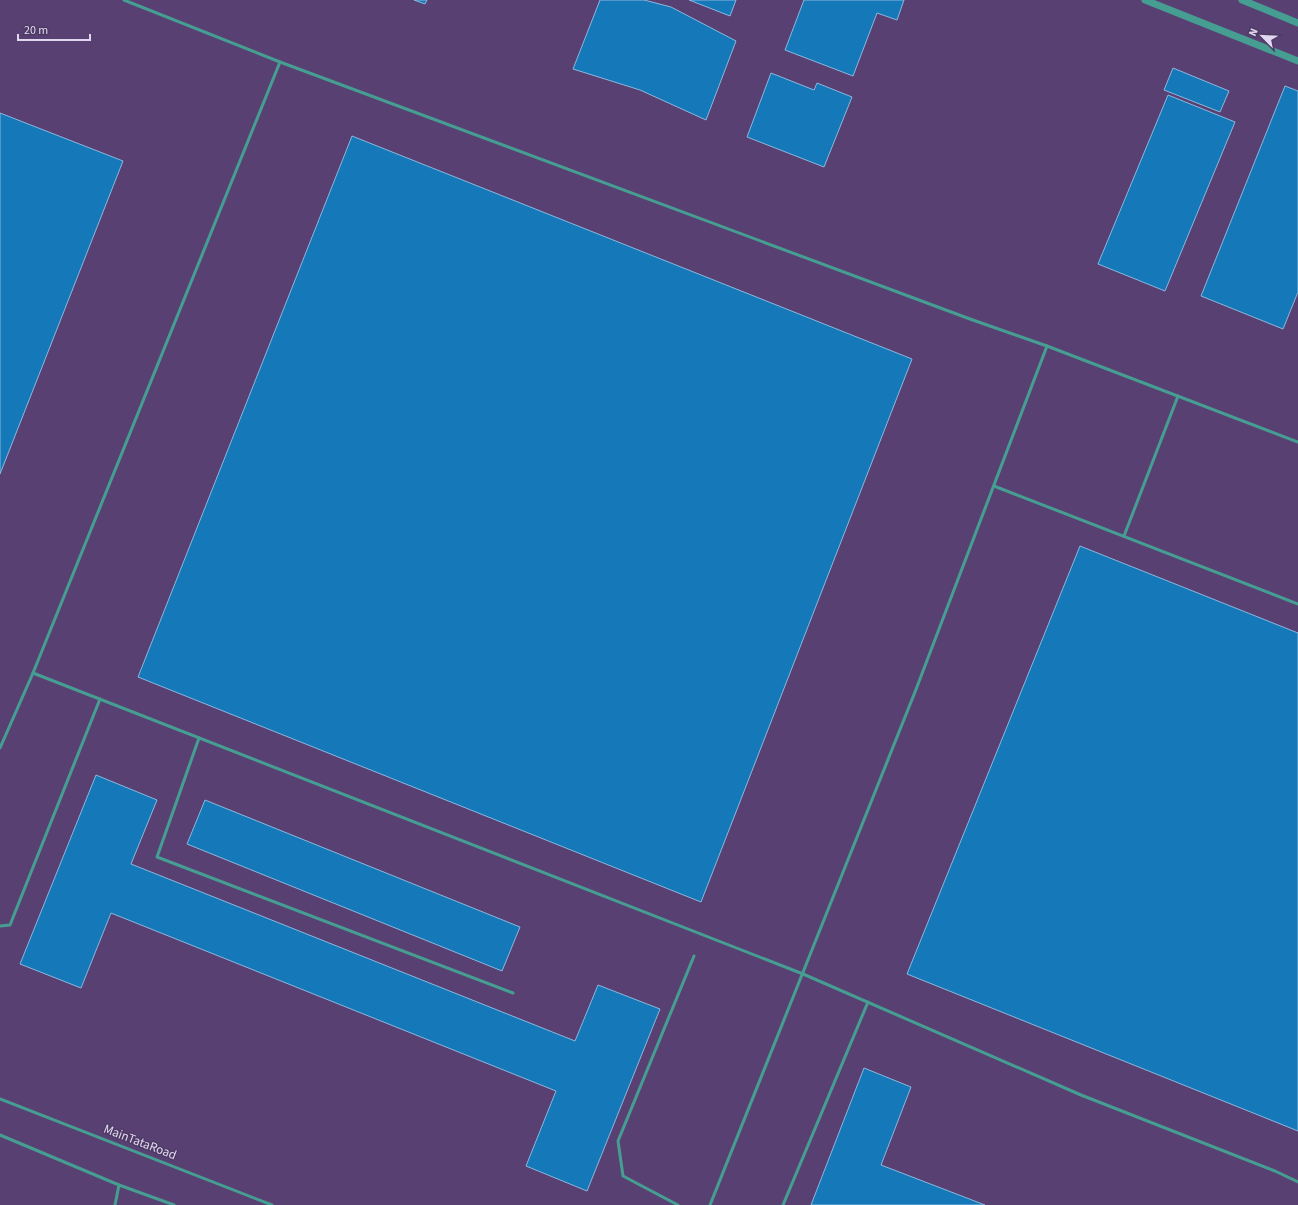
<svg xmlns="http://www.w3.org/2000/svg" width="1298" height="1205" viewBox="0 0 1298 1205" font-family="'Source Sans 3',sans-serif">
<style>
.built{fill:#584172}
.building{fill:#1578b8;stroke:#8bb8de}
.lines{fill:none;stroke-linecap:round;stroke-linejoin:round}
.service{stroke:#469e93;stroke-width:3}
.tertiary{stroke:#469e93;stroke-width:7}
.labels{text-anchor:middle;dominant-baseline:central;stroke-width:3;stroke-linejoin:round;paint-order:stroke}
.street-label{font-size:13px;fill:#e2d7f1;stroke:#4e3b65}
</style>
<rect width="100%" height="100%" fill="#4e3b65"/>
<rect class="built" x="0" y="0" width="1298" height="1205"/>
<g class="building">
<polygon points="414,0 427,0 425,4"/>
<polygon points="600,0 644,0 671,7 736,41 706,120 640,90 573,69"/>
<polygon points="689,0 736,0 730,16"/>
<polygon points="804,0 904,0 897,20 877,13 853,76 785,50"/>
<polygon points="1173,68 1229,91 1220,112 1164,90"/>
<polygon points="771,73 814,90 817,83 852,97 824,167 747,137"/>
<polygon points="1285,86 1298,91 1298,292 1283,329 1201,296"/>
<polygon points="1168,95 1235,122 1165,291 1098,264"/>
<polygon points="0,113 123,161 0,474"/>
<polygon points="352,136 912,359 701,902 138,677"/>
<polygon points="1080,546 1298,633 1298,1131 907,974"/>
<polygon points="96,775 157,800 131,864 575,1041 598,985 660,1009 587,1191 526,1166 556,1091 111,913 81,988 20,964"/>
<polygon points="205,800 520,927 502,971 187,844"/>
<polygon points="864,1068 911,1087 881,1165 985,1205 811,1205"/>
</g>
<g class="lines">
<g class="service">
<polyline points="124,0 280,62 970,319 1047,346 915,692 710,1205"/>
<polyline points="1047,346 1298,442"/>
<polyline points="994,486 1298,604"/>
<polyline points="1124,536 1178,396"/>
<polyline points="33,673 803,974 1081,1095 1275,1171 1298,1182"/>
<polyline points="199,738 157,857 513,993"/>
<polyline points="0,748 33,673 280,62"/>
<polyline points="0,926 10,925 100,699"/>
<polyline points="0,1099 272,1205"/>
<polyline points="0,1135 119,1185 174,1205"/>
<polyline points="115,1205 119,1185"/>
<polyline points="678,1205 623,1176 618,1141 694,956"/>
<polyline points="783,1205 868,1002"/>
</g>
<g class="tertiary">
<polyline points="1145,0 1298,61"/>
<polyline points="1242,0 1298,23"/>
</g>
</g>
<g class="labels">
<g class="street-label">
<text transform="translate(140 1142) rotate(21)">MainTataRoad</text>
</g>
</g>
<g transform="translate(1262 36) rotate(294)" stroke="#4e3b65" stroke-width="3" paint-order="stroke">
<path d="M0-3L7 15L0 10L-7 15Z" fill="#e2d7f1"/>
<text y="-6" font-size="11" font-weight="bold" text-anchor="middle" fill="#e2d7f1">N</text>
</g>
<path d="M18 34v6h72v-6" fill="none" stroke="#e2d7f1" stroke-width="2"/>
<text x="24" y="34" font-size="12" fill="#e2d7f1" stroke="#4e3b65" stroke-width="3" paint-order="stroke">20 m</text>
</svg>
